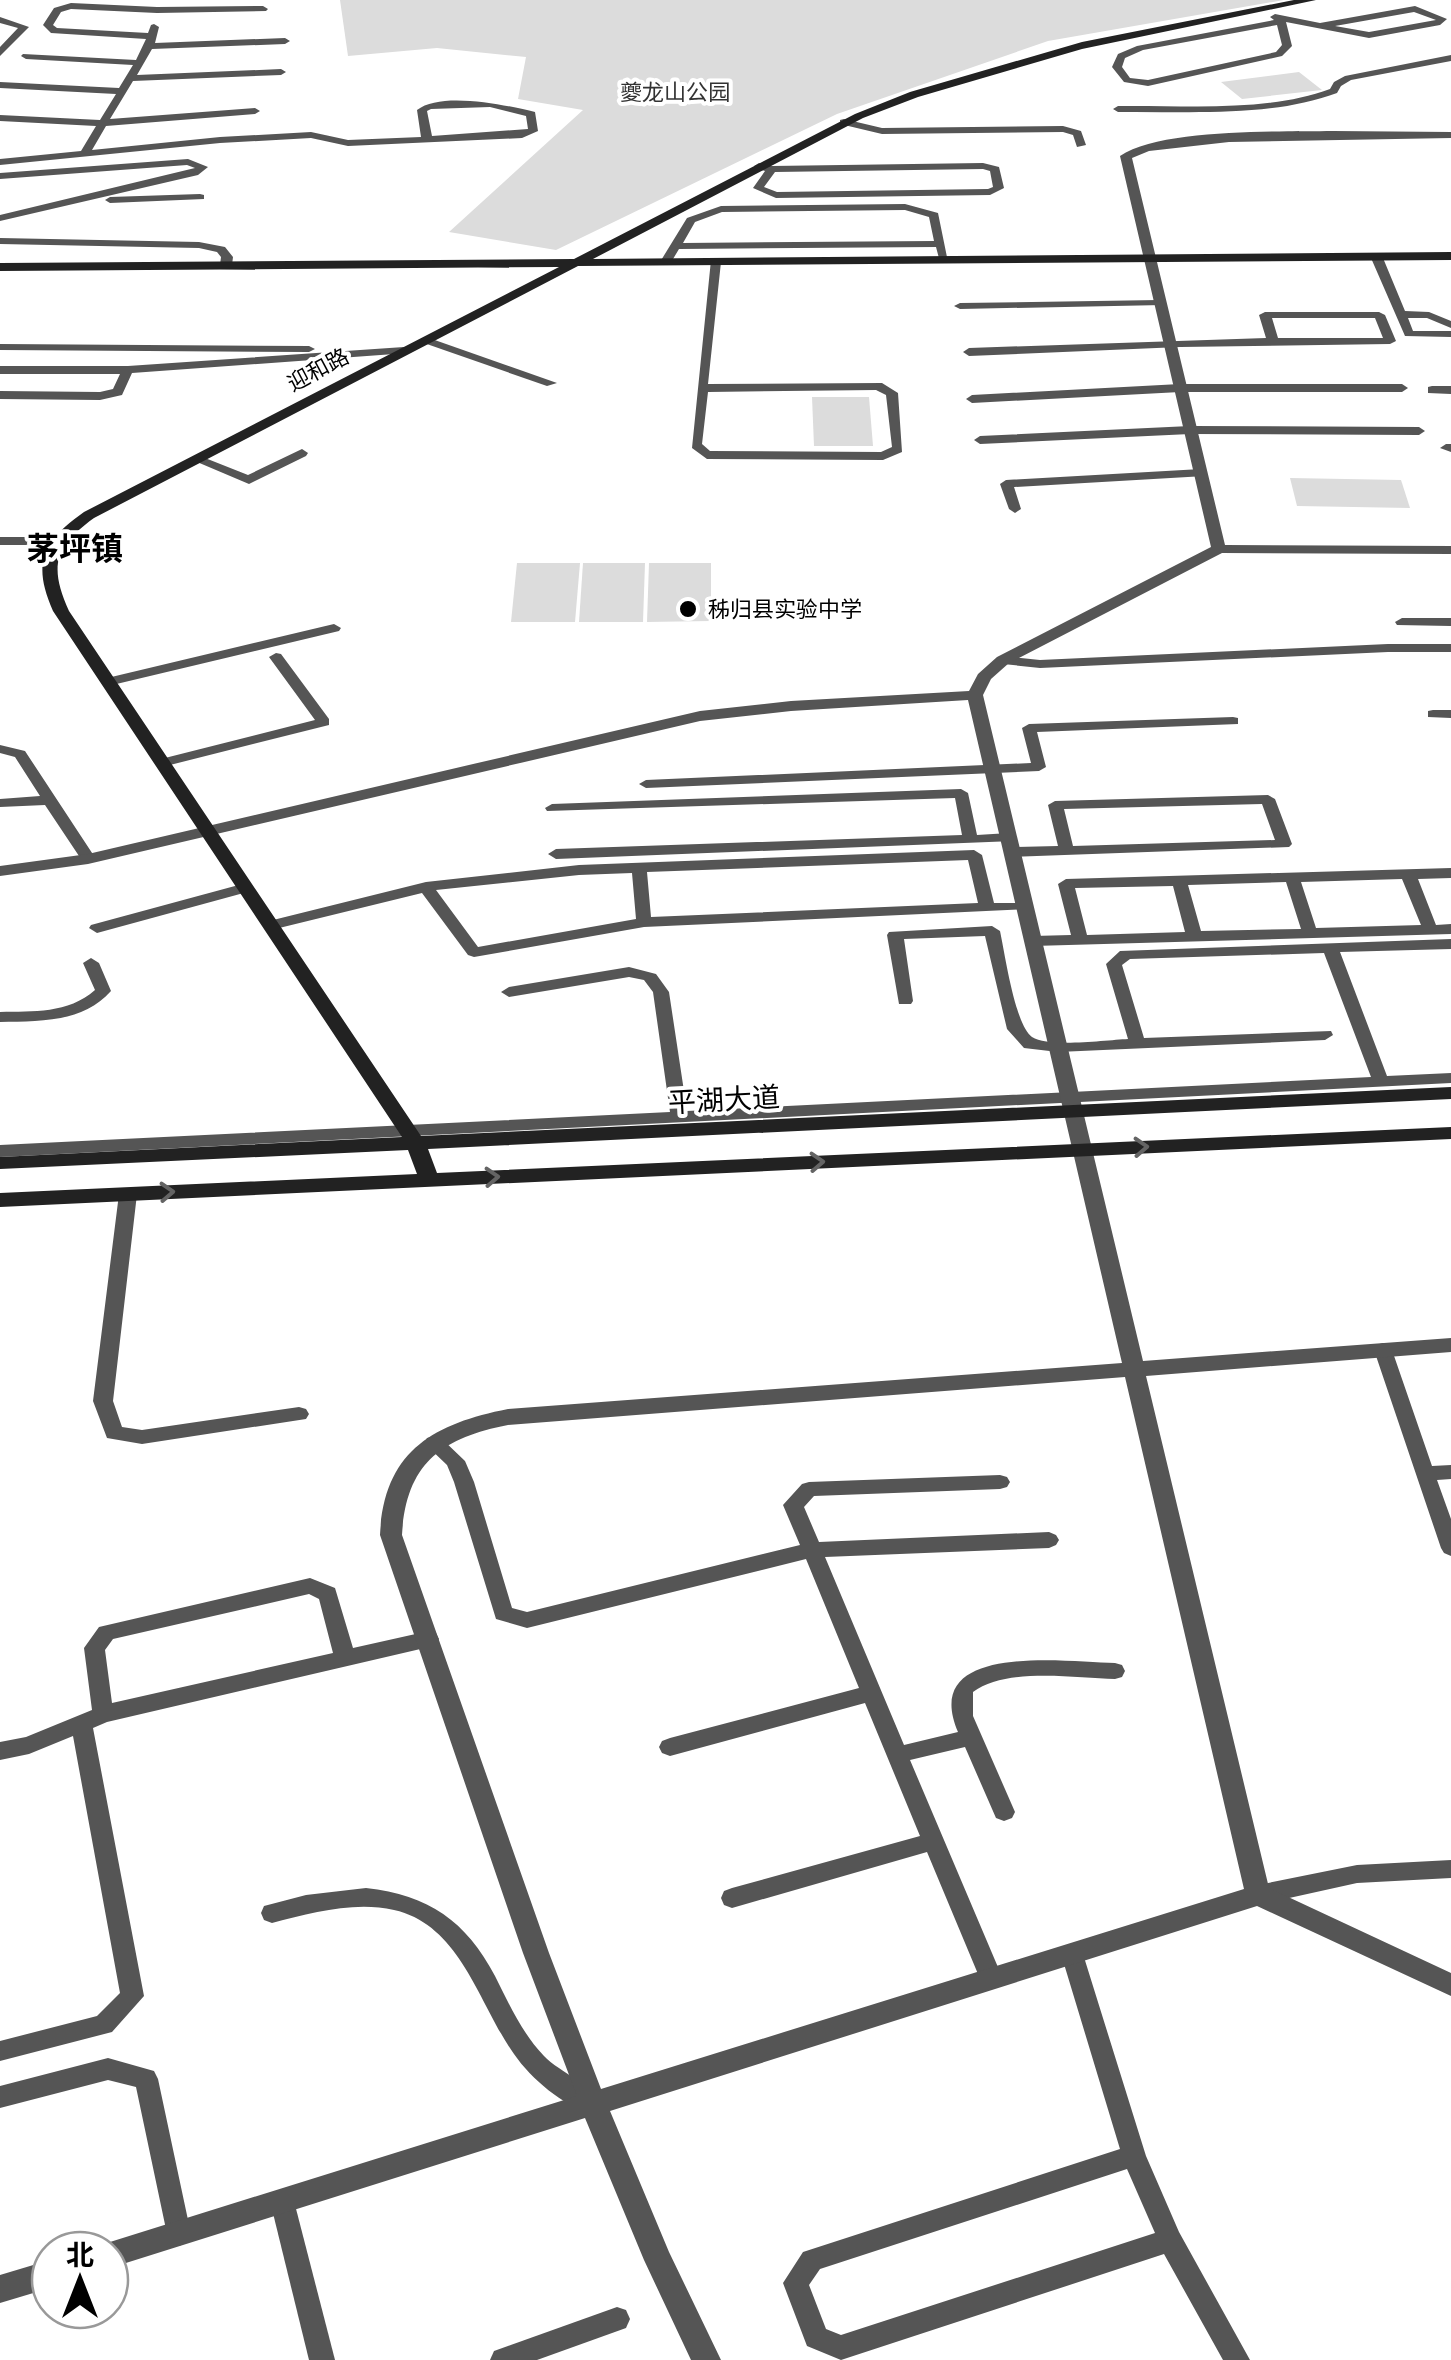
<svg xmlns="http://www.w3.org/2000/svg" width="1451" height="2360" viewBox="0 0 1451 2360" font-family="'DM Sans','Noto Sans SC',sans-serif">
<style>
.green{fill:#dcdcdc}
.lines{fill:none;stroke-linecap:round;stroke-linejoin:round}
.lane{fill:#555;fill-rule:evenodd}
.street{fill:#555;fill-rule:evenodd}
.secondary{fill:#222;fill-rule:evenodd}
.oneway{stroke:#646464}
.poi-dot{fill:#000;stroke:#fff;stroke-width:4}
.labels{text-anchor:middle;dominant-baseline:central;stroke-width:8;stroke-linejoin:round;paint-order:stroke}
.far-park-label{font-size:22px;fill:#333;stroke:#fff}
.far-street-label{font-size:22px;fill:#000;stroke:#fff}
.far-poi-label{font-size:22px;fill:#000;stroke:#fff;text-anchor:start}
.street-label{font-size:28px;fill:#000;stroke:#fff}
.far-district-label{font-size:32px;font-weight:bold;fill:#000;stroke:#fff}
</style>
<rect width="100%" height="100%" fill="#fff"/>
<g class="green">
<polygon points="340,0 1284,0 1048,41 837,114 556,250 449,232 583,110 518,99 526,57 437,48 348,56"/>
<polygon points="1299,72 1322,90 1242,99 1221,82"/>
<polygon points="812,397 869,397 873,446 814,446"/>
<polygon points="1290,478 1401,480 1410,508 1297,506"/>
<polygon points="517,563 580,563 575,622 511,622"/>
<polygon points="583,563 645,563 643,622 579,622"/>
<polygon points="649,563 711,563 711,621 647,622"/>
</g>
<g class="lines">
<g class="lane">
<path d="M71,3L157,7L263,6L268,9L266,11L157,13L71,9L61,12L53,25L57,28L148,33L151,25L154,24L159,27L155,43L285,38L290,41L285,44L152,49L137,75L281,69L286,72L281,75L133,81L110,119L255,108L260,111L255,114L106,126L92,150L220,137L311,132L348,140L421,137L417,110C441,91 506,105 535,112L538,131L522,138L348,146L311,138L220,143L0,165V159L81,151L96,126L0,121V115L100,120L116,94L0,88V82L119,88L133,65L26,59L21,56L23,54L136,60L146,39L51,33L43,25L54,8ZM490,107L526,116L528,129L432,136L427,111L431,109Z"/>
<path d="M1415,6L1447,19L1440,25L1369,38L1286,22L1292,46L1282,56L1148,86L1124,82L1112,67L1118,54L1137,46L1274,20L1270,17L1275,14L1320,23ZM1414,12L1436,20L1369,32L1335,26ZM1277,25L1282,45L1276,52L1148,80L1130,78L1122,67L1125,58L1143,50Z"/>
<polygon points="0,17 29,27 0,56 0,47 18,28 0,23"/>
<path d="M1451,55V61L1351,80L1341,86L1337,93C1269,118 1190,111 1118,112L1113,109L1118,106C1186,105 1265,113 1330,89L1334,82L1345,76Z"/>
<polygon points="844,119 882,128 1063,126 1081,131 1086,145 1077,147 1073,135 1063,132 882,134 840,124 840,120"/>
<polygon points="188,159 208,167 198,175 0,221 0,215 195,168 187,165 0,179 0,173"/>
<path d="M759,163L772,166L983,163L999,167L1004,188L990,195L776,198L753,188L765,171L755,168L754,166ZM983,169L990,171L993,187L988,189L777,192L764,187L775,172Z"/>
<polygon points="200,194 204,195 204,199 110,203 105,200 110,197"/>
<path d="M905,204L938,213L948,262H940L936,247L679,249L670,264L660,262L687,218L721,206ZM905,210L929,217L934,241L683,243L695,222L722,212Z"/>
<polygon points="0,238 199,242 225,247 233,257 232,265 226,268 220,265 221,257 217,252 199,248 0,244"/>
<polygon points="1373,256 1383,258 1405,311 1429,312 1451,321 1451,328 1427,318 1408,318 1413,331 1451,331 1451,337 1405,336 1371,258"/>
<path d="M711,260L721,262L708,384L882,383L898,393L902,452L883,460L707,459L692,448ZM876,390L886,395L892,447L881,452L710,451L702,444L708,392Z"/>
<polygon points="1159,300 1165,303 1163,305 960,309 954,306 960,303"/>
<path d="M1265,312H1379L1385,315L1396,341L1390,344L1180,347L969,356L963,352L969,348L1266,338L1259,315ZM1272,318H1375L1383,338H1278Z"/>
<polygon points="421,338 429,338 557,383 547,386 421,342"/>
<polygon points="0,344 309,346 315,349 309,352 0,350"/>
<polygon points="404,347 410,351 408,353 132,373 122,395 100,400 0,399 0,391 100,392 113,389 120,374 0,374 0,366 128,366"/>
<polygon points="1180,384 1402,384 1408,388 1402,392 1180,392 972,403 966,399 972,395"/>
<polygon points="1432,386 1451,386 1451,394 1428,393 1428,387"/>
<polygon points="1190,426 1419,427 1425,431 1419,435 1190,434 980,444 974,440 980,436"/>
<polygon points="1446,444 1451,444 1451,452 1440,448"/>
<polygon points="302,449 308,453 306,456 249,484 190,459 200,456 248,475"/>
<polygon points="1201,469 1207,473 1205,476 1014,487 1021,509 1015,513 1009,509 1000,484 1006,480"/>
<polygon points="1402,618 1451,618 1451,626 1397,625 1395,622"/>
<polygon points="334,624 341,628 339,631 108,686 101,682 103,679"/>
<polygon points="1388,644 1451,644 1451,652 1388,652 1040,668 1003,664 996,660 1003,656 1040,660"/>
<polygon points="276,653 281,654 329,719 329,725 162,767 157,766 157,760 315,720 269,657"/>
<polygon points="1433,710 1451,710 1451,718 1428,717 1428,711"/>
<polygon points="1233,717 1238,718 1238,724 1037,732 1046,767 1039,771 646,788 639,784 646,780 1031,763 1022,728 1029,724"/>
<polygon points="0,745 25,751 96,859 93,862 83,862 45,805 0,807 0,799 40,796 15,757 0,753"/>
<polygon points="961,789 968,793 977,835 1009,833 1017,838 1014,841 556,859 548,854 556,849 962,835 955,798 547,811 545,808 552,804"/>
<path d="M1268,795L1275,799L1292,844L1289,847L1012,857L1004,852L1012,847L1058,846L1048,805L1055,801ZM1262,804L1275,840L1073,846L1064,809Z"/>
<path d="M974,850L982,855L994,903H1030L1032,906L1030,909L644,927L474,957L468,955L422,893L271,930L263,925L265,922L426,882L579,865ZM968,860L978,903L651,917L647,872ZM632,873L636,919L478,947L436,890L579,875Z"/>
<path d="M1451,868V878L1418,879L1436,925L1451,924V934L1033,946L1025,941L1033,936L1071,935L1058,884L1066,879ZM1402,879L1421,925L1316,928L1301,882ZM1286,882L1301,929L1201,931L1188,885ZM1173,886L1185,932L1087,935L1075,888Z"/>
<polygon points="246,883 254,888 251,891 97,933 89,928 91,925"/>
<path d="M992,926L1000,931C1005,954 1015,1025 1032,1037C1049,1048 1106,1040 1128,1039L1106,964L1120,951L1451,939V949L1340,952L1387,1076L1451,1073V1083L0,1157V1145L670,1112L653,992L644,980L629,977L509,997L501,992L509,987L629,967L656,974L669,992L687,1111L1371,1077L1324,953L1130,959L1122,965L1144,1038L1331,1031L1333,1035L1325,1040L1058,1052L1024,1048L1007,1029L985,936L904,939L913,1001L911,1004H899L887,935L889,932Z"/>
<path d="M91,958L99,963L111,991C83,1023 39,1021 0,1022V1012C33,1011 68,1014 95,990L83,963Z"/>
<polygon points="128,1188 137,1194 113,1401 122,1427 142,1430 299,1407 306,1409 309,1414 306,1419 142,1444 107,1438 93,1401 119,1194"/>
<polygon points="1383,1343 1390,1345 1392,1350 1432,1466 1451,1465 1451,1479 1437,1480 1451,1519 1451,1556 1444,1553 1441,1548 1374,1350 1376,1345"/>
<path d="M434,1436L441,1438L465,1461L474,1482L512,1608L527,1612L800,1545L783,1505L802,1484L809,1482L1000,1475L1007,1477L1010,1482L1007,1487L1000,1489L814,1496L804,1507L819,1542L1049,1532L1056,1535L1059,1540L1056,1545L1049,1548L825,1557L904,1745L958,1732C919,1641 1065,1662 1115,1663L1122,1665L1125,1671L1122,1677L1115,1679C1075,1678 1006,1667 973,1692V1716L1015,1812L1012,1818L1004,1821L996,1818L965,1747L910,1760L1003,1979L999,1986L991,1989L983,1986L927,1852L732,1908L724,1905L721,1898L724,1891L732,1888L920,1836L865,1703L670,1756L662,1753L659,1747L662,1741L670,1738L859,1688L806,1559L527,1628L496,1619L454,1482L447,1465L424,1443L427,1438Z"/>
<path d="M310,1578L335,1588L353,1648L429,1631L436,1633L439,1639L436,1645L429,1647L107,1722L93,1728L144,1996L112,2032L0,2061V2041L97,2016L120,1993L73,1736L29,1754L0,1760V1742L26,1737L92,1710L84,1648L99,1627ZM309,1594L319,1599L333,1653L112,1703L105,1650L113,1639Z"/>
<polygon points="1451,1860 1451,1878 1357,1883 1258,1905 1250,1902 1247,1895 1250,1888 1258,1885 1357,1865"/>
<path d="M366,1888C429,1895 466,1921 495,1976C509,2004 522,2033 544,2056C559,2072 596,2087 604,2104L600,2112L592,2115C562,2104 532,2080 514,2054C479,2005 461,1925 394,1910C354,1901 311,1913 272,1923L264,1920L261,1913L264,1906L306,1895Z"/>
<path d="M1072,1944L1080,1947L1083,1954L1146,2156L1179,2232L1250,2360H1223L1164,2254L841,2360L807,2346L783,2283L803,2252L1120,2149L1061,1954L1064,1947ZM1127,2169L1155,2233L841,2335L826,2329L809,2285L820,2269Z"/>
<polygon points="108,2058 154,2071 158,2079 191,2234 188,2242 179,2246 170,2242 167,2234 136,2087 108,2080 0,2108 0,2086"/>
<polygon points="282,2190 291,2193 294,2201 335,2360 309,2360 270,2201 273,2193"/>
<polygon points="617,2307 626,2310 630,2319 626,2328 537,2360 490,2360 494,2351"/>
</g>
<g class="street">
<path d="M1333,131L1451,132V138L1229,142L1149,151L1132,158L1225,545L1451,546V554L1222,553L1009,663L991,679L983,695L1143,1361L1451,1338V1352L1146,1376L1269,1888L1451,1973V1996L1257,1906L610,2111L669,2252L721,2360H691L644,2260L585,2118L110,2268V2250H98L100,2245L110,2242L577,2096L523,1953L380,1535C384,1452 432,1424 508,1409L1122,1363L968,700L791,711L700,721L88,864L0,876V866L88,854L700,711L791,701L969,691L978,674L997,657L1211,547L1120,156C1162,128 1281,132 1333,131ZM1125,1377L1244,1889L601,2089L549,1953L402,1535C406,1464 441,1438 508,1425Z"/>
<polygon points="0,537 58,537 65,541 58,545 0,545"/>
<polygon points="50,2260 50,2288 0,2303 0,2275"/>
</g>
<path class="secondary" d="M1294,0H1316L1082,49L918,97L863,118L593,259L1451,252V260L578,266L94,518C54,547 49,566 69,611L421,1136L1451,1087V1099L428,1149L437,1173L1451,1127V1139L0,1207V1193L417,1174L408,1150L0,1169V1157L402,1137L53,611C32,563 42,542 84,512L559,267L0,271V263L574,259L855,114L910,92L1082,42Z"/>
</g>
<defs><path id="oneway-chevron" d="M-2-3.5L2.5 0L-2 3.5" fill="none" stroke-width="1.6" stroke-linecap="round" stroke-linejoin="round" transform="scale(2.5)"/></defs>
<g class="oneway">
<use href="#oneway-chevron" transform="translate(1141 1147) rotate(-3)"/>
<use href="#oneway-chevron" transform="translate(817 1162) rotate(-3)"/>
<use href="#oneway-chevron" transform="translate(492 1177) rotate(-3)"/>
<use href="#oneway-chevron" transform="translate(167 1192) rotate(-3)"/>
</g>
<circle class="poi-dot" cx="688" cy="609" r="10"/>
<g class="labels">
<g class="far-park-label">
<text x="675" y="92">夔龙山公园</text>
</g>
<g class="far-street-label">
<text transform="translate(318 370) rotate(-28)">迎和路</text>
</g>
<g class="far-poi-label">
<text x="708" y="609">秭归县实验中学</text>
</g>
<g class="street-label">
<text transform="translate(724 1100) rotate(-3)">平湖大道</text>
</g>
<g class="far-district-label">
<text x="75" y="549">茅坪镇</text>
</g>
</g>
<g transform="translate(80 2280)"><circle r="48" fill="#ffffff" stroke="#999999" stroke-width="2.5"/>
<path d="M0-8L18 38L0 25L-18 38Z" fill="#000000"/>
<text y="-15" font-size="28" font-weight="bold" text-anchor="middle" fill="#000000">北</text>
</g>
</svg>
